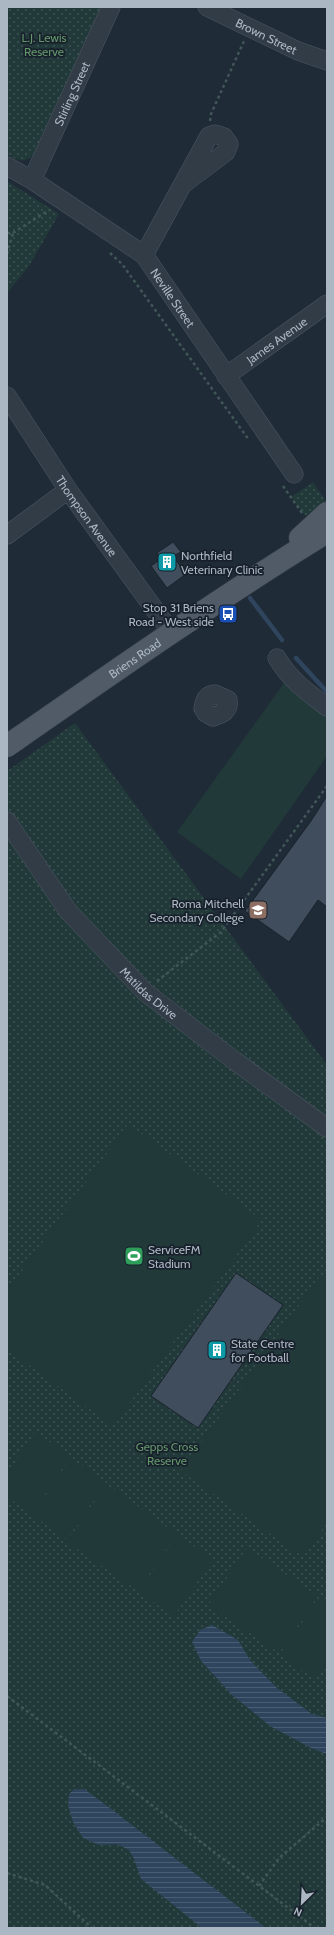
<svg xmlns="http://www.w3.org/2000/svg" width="334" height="1935" viewBox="0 0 334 1935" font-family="Cabin,sans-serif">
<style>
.green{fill:url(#green-dots)}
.pitch{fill:#213939}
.water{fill:url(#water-rules)}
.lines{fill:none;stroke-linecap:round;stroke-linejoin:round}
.stream{stroke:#2f455d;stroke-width:4.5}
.building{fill:#3f4d5c;stroke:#1a232d}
.minor-casing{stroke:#4d5762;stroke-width:19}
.major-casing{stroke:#3c4550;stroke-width:23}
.path{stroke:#405657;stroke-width:2.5;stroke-dasharray:3 3;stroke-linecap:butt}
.minor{stroke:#323c47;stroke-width:18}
.major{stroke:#505b67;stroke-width:22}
.labels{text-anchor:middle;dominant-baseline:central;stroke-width:3.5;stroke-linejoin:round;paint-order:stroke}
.street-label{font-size:12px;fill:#acb7c4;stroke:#18212b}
.park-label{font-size:12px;fill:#63956b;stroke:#18212b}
.poi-label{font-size:12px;fill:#acb7c4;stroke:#18212b;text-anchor:start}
</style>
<defs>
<pattern id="green-dots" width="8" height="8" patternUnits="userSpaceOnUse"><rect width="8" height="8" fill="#213939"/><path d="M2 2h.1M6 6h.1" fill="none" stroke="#3f5354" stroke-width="1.8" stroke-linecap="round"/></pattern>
<pattern id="water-rules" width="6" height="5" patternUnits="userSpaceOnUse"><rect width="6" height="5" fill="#2f455d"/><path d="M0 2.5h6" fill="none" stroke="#4a5e73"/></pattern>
</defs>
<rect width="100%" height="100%" fill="#1f2b36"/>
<g class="green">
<path d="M7,7H101L33,155C24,164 16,160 7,154Z"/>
<polygon points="7,181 59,214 29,266 7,293"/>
<polygon points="313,482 326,501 305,516 291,497"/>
<polygon points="75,723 327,1065 327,1928 7,1928 7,771"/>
</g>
<g class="pitch">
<polygon points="284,683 327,714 327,756 241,879 177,832"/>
<polygon points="128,1124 262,1220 113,1426 7,1349 7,1291"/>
<polygon points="321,1274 327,1278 327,1523 303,1557 181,1471"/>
<polygon points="35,1432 71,1456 32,1514 7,1497 7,1474"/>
<polygon points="71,1458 106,1482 67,1539 32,1515"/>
<polygon points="106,1484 177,1534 138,1591 67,1542"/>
<polygon points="177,1535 213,1559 174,1616 139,1592"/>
<polygon points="247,1548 318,1596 279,1653 208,1605"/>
<polygon points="319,1598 327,1603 327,1661 315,1679 279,1655"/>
</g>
<g class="water">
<polygon points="212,1625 238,1640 250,1660 277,1688 312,1714 327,1718 327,1754 311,1748 270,1726 232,1695 201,1661 192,1642 200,1630"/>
<polygon points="74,1789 84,1789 102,1802 266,1928 202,1928 141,1879 134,1859 129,1850 117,1844 99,1845 83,1838 73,1822 68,1805 69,1794"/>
</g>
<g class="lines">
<g class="stream">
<polyline points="250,598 282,640"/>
<polyline points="296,658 327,692"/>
</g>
</g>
<g class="building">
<polygon points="173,542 181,552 173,556 186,574 167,588 151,566 161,559 157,553"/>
<polygon points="327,796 327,907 318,900 289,942 245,911 311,821"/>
<polygon points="236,1273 283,1305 198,1428 151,1396"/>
</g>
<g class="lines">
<defs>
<g id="minor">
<path id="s1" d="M207,7L298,51L327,61"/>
<path id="s2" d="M7,166L32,180L144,255L294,474"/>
<path id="s3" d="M32,180L111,7"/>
<polyline points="144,255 209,136 215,134 224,137 229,144 226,152 182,185"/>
<path id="s4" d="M226,376L327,304"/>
<path id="s5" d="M7,396L68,490L171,632"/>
<polyline points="7,535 68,490"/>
<path d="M277,658C290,680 307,692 327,707"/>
<path d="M215,694L228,700C230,711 222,714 213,717L206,713L203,708C205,699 206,695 215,694Z"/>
<path id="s6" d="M7,821L68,911L145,992L235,1061L327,1128"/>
</g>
<g id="major">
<polyline points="300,538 327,513"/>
<path id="s7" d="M7,746C112,673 218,599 327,532"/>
</g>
</defs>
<use href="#minor" class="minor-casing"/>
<use href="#major" class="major-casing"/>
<g class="path">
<polyline points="210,121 211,114 244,41"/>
<polyline points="7,233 13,233 49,210"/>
<polyline points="110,253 122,264 249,440"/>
<polyline points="7,254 13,233"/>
<polyline points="283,486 302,513"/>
<polyline points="157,981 221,932 327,786"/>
<polyline points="7,1696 315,1928"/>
<polyline points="7,1873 45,1885 92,1928"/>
<polyline points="259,1886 279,1858 327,1817"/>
</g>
<use href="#minor" class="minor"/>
<use href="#major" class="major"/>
</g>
<defs>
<symbol id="building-square" viewBox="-11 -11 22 22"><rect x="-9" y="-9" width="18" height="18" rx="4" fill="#0f9aa8" stroke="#18212b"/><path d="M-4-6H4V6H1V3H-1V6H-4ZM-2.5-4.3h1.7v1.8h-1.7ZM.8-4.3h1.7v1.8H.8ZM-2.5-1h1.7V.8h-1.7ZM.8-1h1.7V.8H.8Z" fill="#fff"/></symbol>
<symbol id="bus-square" viewBox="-11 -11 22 22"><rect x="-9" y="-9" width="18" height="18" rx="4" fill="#1a4fb4" stroke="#18212b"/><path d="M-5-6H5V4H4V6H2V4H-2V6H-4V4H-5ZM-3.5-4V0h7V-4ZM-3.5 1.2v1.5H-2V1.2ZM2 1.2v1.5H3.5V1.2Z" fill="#fff"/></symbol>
<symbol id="school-square" viewBox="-11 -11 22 22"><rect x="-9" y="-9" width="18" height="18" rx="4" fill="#8d6e63" stroke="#18212b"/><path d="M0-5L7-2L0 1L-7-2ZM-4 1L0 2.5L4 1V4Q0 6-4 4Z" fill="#fff"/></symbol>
<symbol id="stadium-square" viewBox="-11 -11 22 22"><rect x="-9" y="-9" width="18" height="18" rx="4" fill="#2e9e5b" stroke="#18212b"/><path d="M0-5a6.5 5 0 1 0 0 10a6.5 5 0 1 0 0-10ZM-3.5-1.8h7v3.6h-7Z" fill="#fff"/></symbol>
</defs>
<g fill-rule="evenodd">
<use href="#building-square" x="156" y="551" width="22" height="22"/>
<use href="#bus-square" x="217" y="603" width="22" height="22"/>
<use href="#school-square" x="247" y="899" width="22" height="22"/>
<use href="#stadium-square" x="123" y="1245" width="22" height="22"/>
<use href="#building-square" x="206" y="1339" width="22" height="22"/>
</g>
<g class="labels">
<g class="street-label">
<text stroke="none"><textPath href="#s1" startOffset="66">Brown Street</textPath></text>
<text stroke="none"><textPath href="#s3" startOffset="95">Stirling Street</textPath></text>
<text stroke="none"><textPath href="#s2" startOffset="215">Neville Street</textPath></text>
<text stroke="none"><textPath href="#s4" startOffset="62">James Avenue</textPath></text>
<text stroke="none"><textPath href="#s5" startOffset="144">Thompson Avenue</textPath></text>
<text stroke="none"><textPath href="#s7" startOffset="155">Briens Road</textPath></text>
<text stroke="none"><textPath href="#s6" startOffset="224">Matildas Drive</textPath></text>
</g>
<g class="park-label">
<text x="44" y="37">L.J. Lewis<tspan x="44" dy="14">Reserve</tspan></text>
<text x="167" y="1446">Gepps Cross<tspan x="167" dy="14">Reserve</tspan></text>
</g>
<g class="poi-label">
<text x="181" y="555">Northfield<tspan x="181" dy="14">Veterinary Clinic</tspan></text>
<text x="214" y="607" text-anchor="end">Stop 31 Briens<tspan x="214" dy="14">Road - West side</tspan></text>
<text x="244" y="903" text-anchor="end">Roma Mitchell<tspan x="244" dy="14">Secondary College</tspan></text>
<text x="148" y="1249">ServiceFM<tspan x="148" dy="14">Stadium</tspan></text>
<text x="231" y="1343">State Centre<tspan x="231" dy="14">for Football</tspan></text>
</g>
</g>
<rect width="334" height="1935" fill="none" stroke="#acb7c4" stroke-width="16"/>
<g transform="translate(302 1903) rotate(204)" stroke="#18212b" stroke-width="3" paint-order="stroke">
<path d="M0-3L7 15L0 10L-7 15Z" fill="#acb7c4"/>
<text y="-6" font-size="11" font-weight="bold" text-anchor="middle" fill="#acb7c4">N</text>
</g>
</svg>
